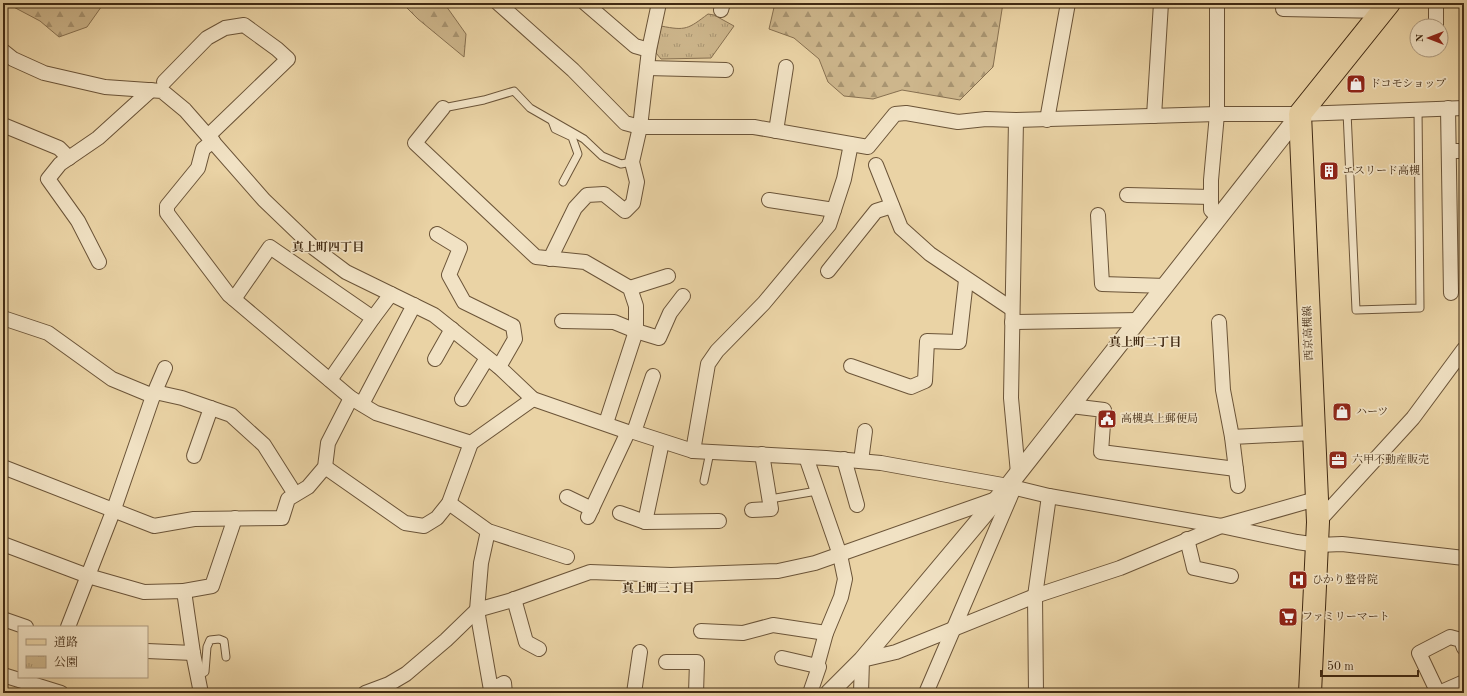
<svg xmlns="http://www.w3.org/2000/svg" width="1467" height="696" viewBox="0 0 1467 696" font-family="'Old Standard TT','Noto Serif JP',serif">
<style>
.forest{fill:url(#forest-firs);stroke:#877050}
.park{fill:url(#park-tufts);stroke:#877050}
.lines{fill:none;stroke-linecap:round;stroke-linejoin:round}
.service-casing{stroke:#6b5438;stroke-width:9}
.minor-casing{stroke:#6b5438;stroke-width:16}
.tertiary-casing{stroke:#6b5438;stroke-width:19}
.primary-casing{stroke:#412a13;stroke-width:24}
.service{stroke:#f1e2c4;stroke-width:7}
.minor{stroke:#f1e2c4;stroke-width:14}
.tertiary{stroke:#f1e2c4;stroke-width:17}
.primary{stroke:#ead3a5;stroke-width:22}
.labels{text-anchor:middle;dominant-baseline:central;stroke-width:3.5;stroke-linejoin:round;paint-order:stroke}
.poi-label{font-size:11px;fill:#412a13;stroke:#f1e2c4;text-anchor:start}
.street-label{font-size:11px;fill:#412a13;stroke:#f1e2c4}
.neighbourhood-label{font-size:12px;font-weight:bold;fill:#412a13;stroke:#f1e2c4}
</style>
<defs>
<pattern id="forest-firs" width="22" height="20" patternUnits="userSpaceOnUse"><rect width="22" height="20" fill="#cdb68c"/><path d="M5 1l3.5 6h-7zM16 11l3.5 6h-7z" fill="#a89471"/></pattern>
<pattern id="park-tufts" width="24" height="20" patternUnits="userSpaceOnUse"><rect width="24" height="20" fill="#cdb68c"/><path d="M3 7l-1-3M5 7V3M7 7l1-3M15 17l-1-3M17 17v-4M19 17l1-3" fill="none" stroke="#a89471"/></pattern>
</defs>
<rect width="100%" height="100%" fill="#ead3a5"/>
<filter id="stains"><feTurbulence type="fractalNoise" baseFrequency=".005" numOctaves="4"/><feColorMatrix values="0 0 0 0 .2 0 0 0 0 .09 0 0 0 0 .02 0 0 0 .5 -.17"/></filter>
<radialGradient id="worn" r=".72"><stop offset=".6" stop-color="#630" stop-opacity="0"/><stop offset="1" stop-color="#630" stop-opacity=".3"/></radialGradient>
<g class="forest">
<polygon points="6,3 104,3 87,27 59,37 40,21"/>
<polygon points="402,3 444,3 466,34 464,57 418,19"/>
<polygon points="775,3 1003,3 993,67 960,100 902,90 873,99 844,96 828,82 819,59 794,38 769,29"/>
</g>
<path class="park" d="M708,14L714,15L734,26L711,58L661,59L656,53L661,26C686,31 688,29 708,14Z"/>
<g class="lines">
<defs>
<g id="service">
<polyline points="443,108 484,100 514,91 530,108 584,139 602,156 621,164 632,162"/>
<polyline points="1347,112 1356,310 1420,308 1418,109"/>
<polyline points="552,121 555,129 572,137 578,154 563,182"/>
<polyline points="704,481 710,452"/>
<polyline points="770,499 817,491"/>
<polyline points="197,676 205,672 207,647 210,640 219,639 224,641 226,657"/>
</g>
<g id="minor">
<polyline points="498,3 573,70 625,123 640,127 754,127 868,147 895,114 906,113 958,122 986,119 1016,120 1217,114 1300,114 1464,108"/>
<polyline points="1217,3 1217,114 1211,180 1211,210 1219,218"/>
<polyline points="1283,9 1382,11"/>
<polyline points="721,10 723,3"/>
<polyline points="1436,26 1436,3"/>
<polyline points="649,50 659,3"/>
<polyline points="3,51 13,59 44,73 105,87 162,91 185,110 264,200 314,248 346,272 434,315 499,367 533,399 628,432 634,432 693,451 826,458 881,463 1008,486 1049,496 1221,526 1297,542 1318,545 1342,544 1464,558"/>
<polyline points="647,68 726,70"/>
<polyline points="164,82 207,38 225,28 244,25 277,49 288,59 208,136"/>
<polyline points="443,108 415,143 536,257 585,262 630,288 636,306 636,331 606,423"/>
<polyline points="1448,108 1451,293"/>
<polyline points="1154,116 1161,3"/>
<polyline points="1016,120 1011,398 1018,473"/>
<polyline points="1047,120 1068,3"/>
<polyline points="3,125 59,148 69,158"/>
<polyline points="776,131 786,67"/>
<polyline points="213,141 203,149 198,168 167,206 167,213 229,295 351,398 376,413 471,443 533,399"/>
<polyline points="1449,151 1464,151"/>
<polyline points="876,165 901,228 930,254 1012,309"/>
<polyline points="1127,195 1211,197"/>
<polyline points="769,200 834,210"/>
<polyline points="1098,215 1102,284 1166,286"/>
<polyline points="437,234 460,248 449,275 464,302 513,326 515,339 499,367"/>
<polyline points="550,259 575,208 587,195 604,194 625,211 633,203 637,182 632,162 640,127 649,50 635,46 585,3"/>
<polyline points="99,262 78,221 48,179 60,164 98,138 151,90"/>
<polyline points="828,271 876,211 892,206"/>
<polyline points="630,288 668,276"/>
<polyline points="234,299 270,247 373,318 330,380"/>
<polyline points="3,318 48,333 112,379 153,396"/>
<polyline points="373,318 391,294"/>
<polyline points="562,321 614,322 636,331 659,338 670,313 683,296"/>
<polyline points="1012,322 1139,320"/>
<polyline points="1219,322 1223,390 1232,437"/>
<polyline points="435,359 452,329"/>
<polyline points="851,366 911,387 925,381 927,341 959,342 966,280"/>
<polyline points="155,392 182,398 231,415 264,445 295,494"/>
<polyline points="462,399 487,358"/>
<polyline points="362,404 414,305"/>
<polyline points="1071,406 1104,410 1101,452 1236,469"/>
<polyline points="634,432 653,376"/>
<polyline points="693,451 708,364 717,351 764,303 829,225 844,179 851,144"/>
<polyline points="194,456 211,408"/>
<polyline points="806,457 840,555 845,579 841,597 826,633 817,666 819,667 810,693"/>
<polyline points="844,459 857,505"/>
<polyline points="861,461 865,431"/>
<polyline points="3,467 154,526 194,519 282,518 288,499 308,487 325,467 328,443 351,398"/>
<polyline points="325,467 405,523 424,526 437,518 449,503 471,443"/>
<polyline points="1238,486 1232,437 1313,433"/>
<polyline points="567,497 592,509"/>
<polyline points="449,503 488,531 567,557"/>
<polyline points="752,510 771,509 762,454"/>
<polyline points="620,513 645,522 719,521"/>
<polyline points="588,517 628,432"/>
<polyline points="645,522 662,442"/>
<polyline points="1318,522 1413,418 1464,349"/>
<polyline points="488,531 481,563 477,610 491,690 504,683 505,693"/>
<polyline points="1187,539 1194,568 1231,576"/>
<polyline points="3,544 88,576 144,592 184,591 193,653 201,693"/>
<polyline points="184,591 212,586 235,518"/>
<polyline points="514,599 526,642 539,649"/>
<polyline points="3,619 26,627"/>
<polyline points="68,627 114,509 153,396 165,368"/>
<polyline points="701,631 743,633 773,625 826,633"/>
<polyline points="147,651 193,653"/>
<polyline points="782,658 817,666"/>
<polyline points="666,662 697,662 696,693"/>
<polyline points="3,675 61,693"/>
<polyline points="365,693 389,684 406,674 446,640 477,610 509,601 590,572 671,575 778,571 815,563 996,499"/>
<polyline points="634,693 640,652"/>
<polyline points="861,693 862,660 896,652 1035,596 1120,568 1221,526 1316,499"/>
<polyline points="926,693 1014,488"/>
<polyline points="1036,693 1035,596 1049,496"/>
<polyline points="1438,693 1419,653 1450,637 1461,640 1464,648"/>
<polyline points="1439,693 1464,682"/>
</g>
<polyline id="tertiary" points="829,693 862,660 1008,486 1300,114"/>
<polyline id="primary" points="1310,693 1318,522 1300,114 1389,3"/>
</defs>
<use href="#service" class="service-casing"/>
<use href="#minor" class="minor-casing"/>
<use href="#tertiary" class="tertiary-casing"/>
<use href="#primary" class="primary-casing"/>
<use href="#service" class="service"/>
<use href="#minor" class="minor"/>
<use href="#tertiary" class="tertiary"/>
<use href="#primary" class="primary"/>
</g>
<defs>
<symbol id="shop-square" viewBox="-11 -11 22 22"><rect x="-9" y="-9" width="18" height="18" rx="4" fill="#8f2418" stroke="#f1e2c4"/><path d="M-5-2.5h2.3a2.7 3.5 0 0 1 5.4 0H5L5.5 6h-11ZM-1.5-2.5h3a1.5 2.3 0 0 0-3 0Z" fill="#fff"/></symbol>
<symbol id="building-square" viewBox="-11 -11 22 22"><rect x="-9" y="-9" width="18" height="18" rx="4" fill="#8f2418" stroke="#f1e2c4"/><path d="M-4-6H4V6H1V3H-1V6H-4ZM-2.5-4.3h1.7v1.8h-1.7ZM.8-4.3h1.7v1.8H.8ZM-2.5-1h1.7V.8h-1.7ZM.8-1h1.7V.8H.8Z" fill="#fff"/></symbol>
<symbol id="civic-square" viewBox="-11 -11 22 22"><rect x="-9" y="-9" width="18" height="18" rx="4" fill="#8f2418" stroke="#f1e2c4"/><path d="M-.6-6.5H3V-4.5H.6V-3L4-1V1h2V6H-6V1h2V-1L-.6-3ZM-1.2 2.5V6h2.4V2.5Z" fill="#fff"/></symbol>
<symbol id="office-square" viewBox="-11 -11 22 22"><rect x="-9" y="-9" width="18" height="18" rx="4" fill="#8f2418" stroke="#f1e2c4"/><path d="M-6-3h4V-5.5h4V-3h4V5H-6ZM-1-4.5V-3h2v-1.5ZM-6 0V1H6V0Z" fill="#fff"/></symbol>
<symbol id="hospital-square" viewBox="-11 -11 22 22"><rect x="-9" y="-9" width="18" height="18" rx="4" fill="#8f2418" stroke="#f1e2c4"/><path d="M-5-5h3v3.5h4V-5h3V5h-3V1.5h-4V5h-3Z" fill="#fff"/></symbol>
<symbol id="supermarket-square" viewBox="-11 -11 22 22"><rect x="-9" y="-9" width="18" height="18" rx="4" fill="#8f2418" stroke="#f1e2c4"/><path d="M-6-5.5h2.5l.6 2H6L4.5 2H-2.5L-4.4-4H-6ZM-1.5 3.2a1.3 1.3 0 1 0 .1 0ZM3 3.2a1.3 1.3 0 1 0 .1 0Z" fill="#fff"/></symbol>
</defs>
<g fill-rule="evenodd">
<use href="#shop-square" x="1345" y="73" width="22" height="22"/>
<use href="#building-square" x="1318" y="160" width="22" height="22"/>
<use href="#shop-square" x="1331" y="401" width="22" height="22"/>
<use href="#civic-square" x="1096" y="408" width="22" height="22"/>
<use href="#office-square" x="1327" y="449" width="22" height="22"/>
<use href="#hospital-square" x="1287" y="569" width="22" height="22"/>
<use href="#supermarket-square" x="1277" y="606" width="22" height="22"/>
</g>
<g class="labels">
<g class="poi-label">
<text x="1370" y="84">ドコモショップ</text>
<text x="1343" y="171">エスリード高槻</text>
<text x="1356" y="412">ハーツ</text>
<text x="1121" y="419">高槻真上郵便局</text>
<text x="1352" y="460">六甲不動産販売</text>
<text x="1312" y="580">ひかり整骨院</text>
<text x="1302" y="617">ファミリーマート</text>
</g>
<g class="street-label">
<text transform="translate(1309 333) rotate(-92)">西京高槻線</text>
</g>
<g class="neighbourhood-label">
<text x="328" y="248">真上町四丁目</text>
<text x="1145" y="343">真上町二丁目</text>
<text x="658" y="589">真上町三丁目</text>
</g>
</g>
<rect width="1467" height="696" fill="none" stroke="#ead3a5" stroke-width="16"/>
<rect x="4" y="4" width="1459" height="688" fill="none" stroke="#412a13" stroke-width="2"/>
<rect x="8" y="8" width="1451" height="680" fill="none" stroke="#412a13"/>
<rect x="18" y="626" width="130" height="52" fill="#f1e2c4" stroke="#ab987d"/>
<rect x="26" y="639" width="20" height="6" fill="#ead3a5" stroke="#ab987d"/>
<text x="54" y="646" font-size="12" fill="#412a13">道路</text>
<rect x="26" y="656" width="20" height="12" fill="url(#park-tufts)" stroke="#ab987d"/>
<text x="54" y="666" font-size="12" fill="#412a13">公園</text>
<g transform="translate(1429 38) rotate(270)"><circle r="19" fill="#f1e2c4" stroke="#ab987d"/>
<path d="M0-3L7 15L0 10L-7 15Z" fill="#8f2418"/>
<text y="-6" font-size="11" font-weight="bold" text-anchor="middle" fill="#412a13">N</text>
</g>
<path d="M1321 670v6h97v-6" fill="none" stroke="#412a13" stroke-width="2"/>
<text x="1327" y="670" font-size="12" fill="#412a13" stroke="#f1e2c4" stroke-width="3" paint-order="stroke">50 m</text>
<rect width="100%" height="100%" filter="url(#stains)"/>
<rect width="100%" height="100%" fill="url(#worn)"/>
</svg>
